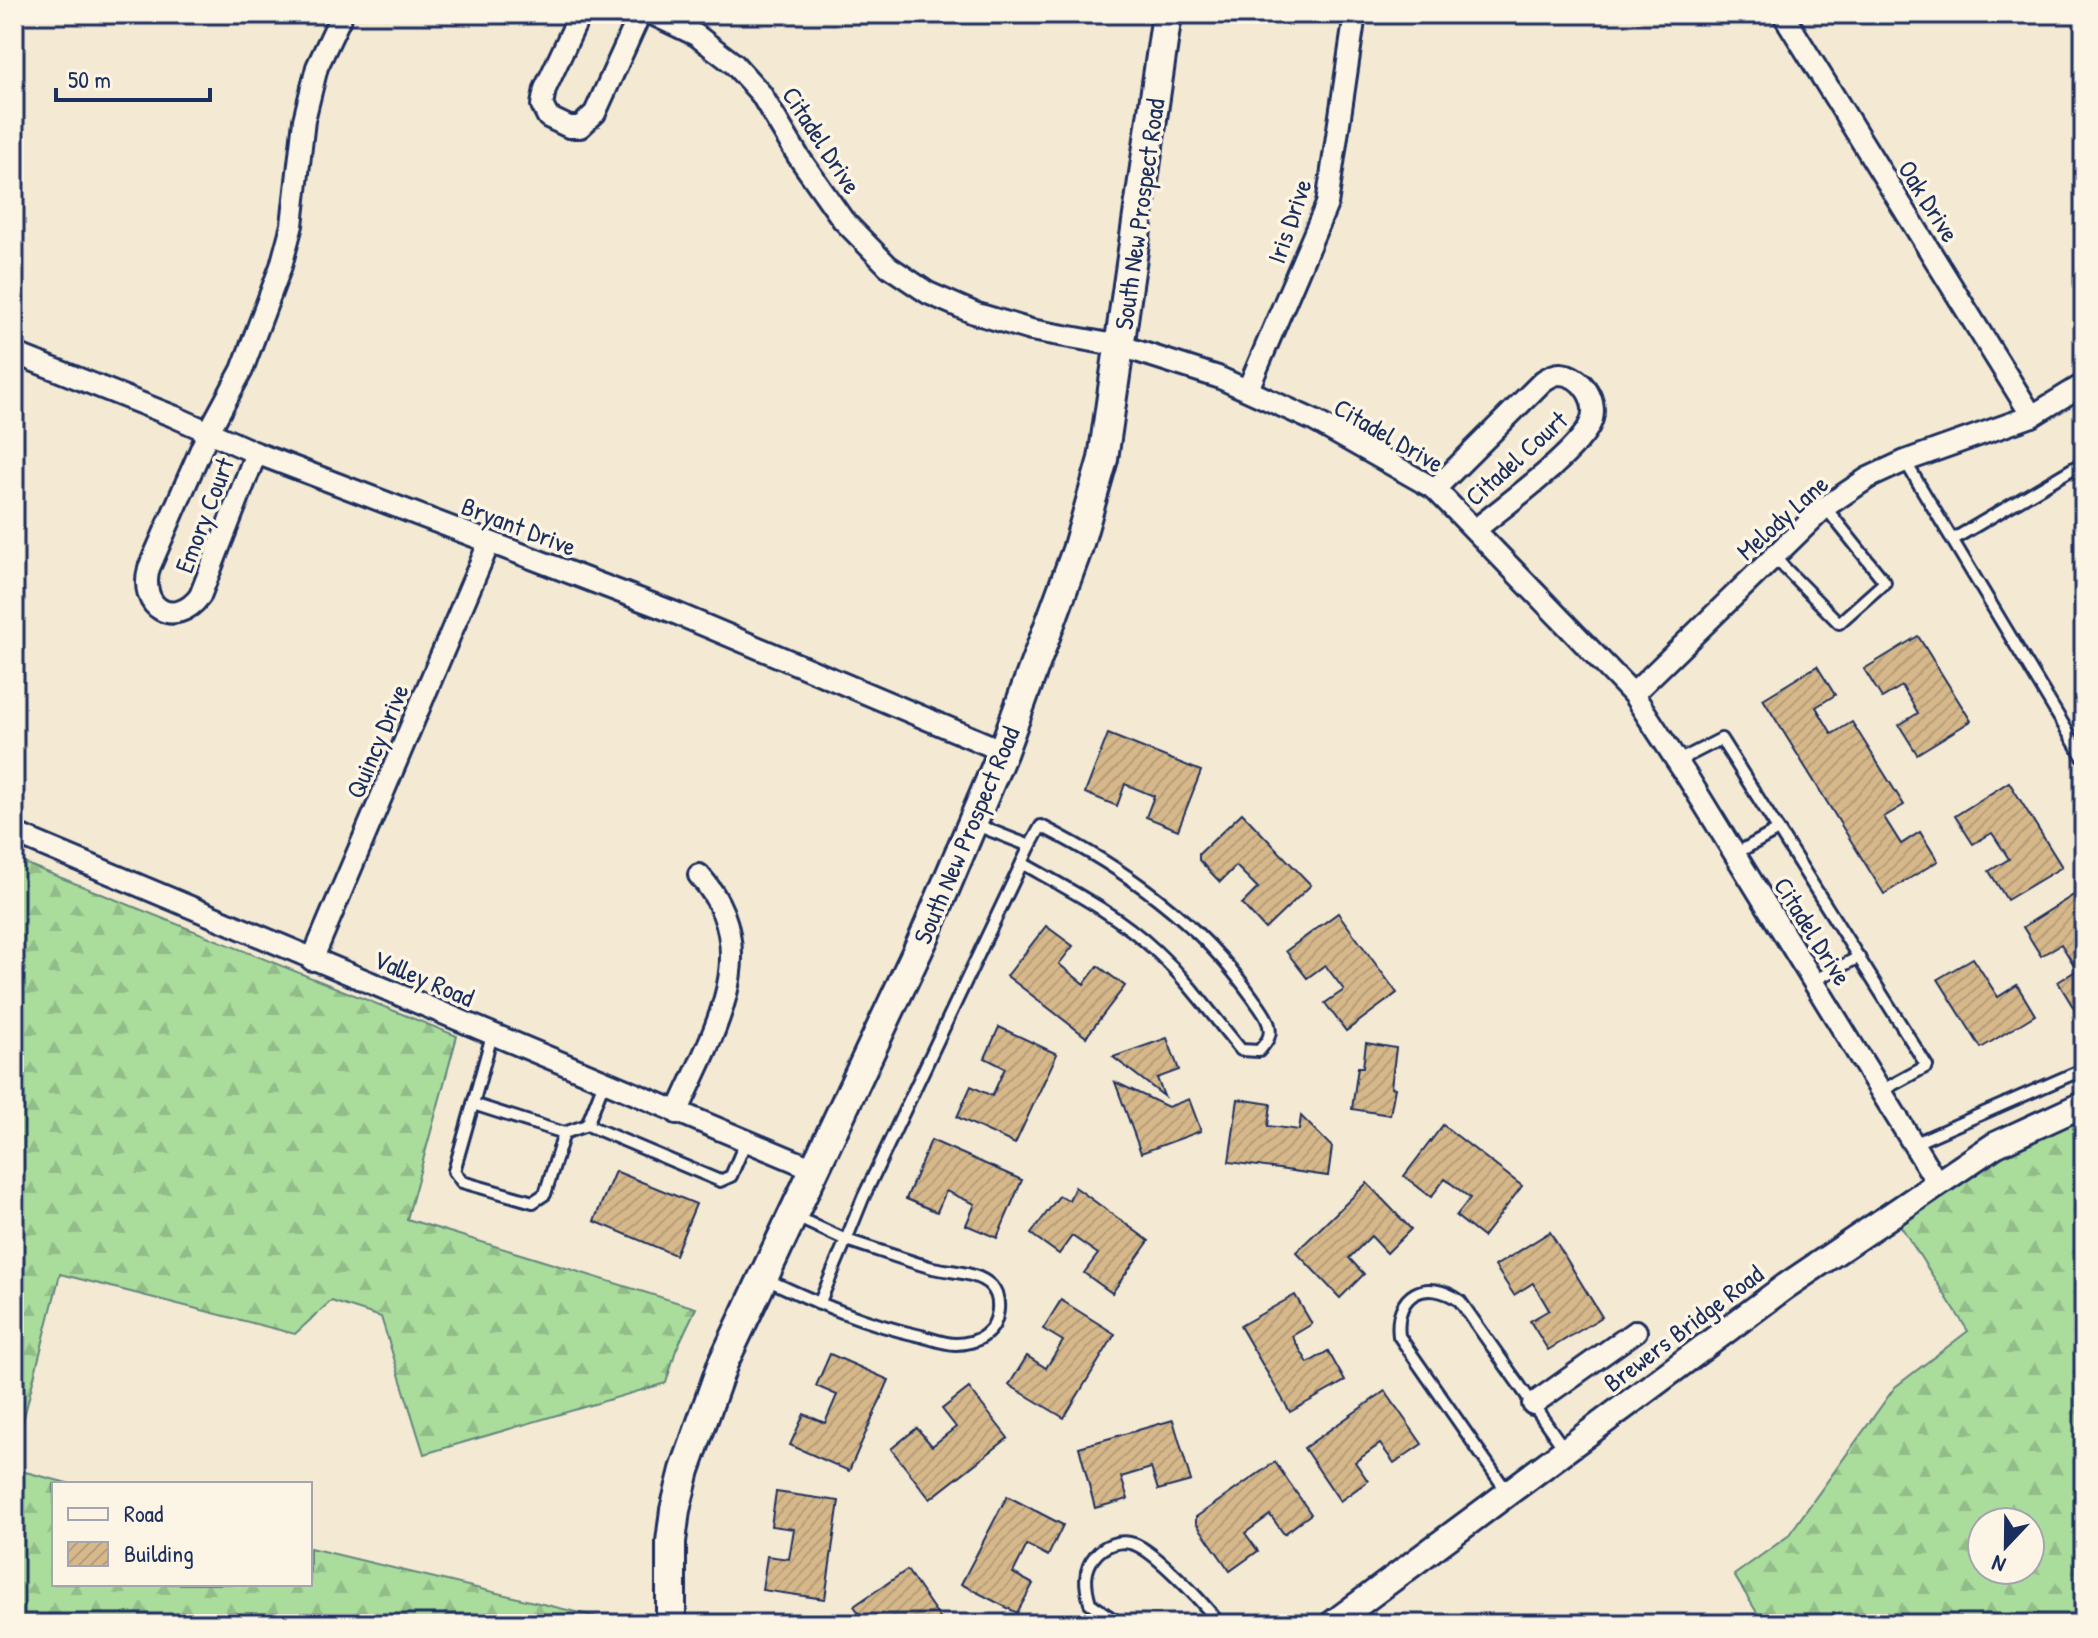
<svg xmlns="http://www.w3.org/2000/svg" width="2098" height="1638" viewBox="0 0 2098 1638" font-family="'Patrick Hand',sans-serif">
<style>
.forest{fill:url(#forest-firs);stroke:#62867d;stroke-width:2;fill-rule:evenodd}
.building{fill:url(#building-hatch);stroke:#1b2f5e;stroke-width:2}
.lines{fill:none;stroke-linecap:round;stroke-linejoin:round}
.service-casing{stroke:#1b2f5e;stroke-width:16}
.minor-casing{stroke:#1b2f5e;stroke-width:26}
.tertiary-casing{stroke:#1b2f5e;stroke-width:30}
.secondary-casing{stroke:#1b2f5e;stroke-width:34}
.service{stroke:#fcf5e5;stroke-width:10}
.minor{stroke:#fcf5e5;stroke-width:20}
.tertiary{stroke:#fcf5e5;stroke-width:24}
.secondary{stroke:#fcf5e5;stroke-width:28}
.labels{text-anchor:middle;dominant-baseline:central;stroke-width:7;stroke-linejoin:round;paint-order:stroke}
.street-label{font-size:26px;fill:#1b2f5e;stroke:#fcf5e5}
</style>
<defs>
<pattern id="forest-firs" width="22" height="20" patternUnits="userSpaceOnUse" patternTransform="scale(2)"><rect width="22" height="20" fill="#aadc9c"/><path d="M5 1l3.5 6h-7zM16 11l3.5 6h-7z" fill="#92bd89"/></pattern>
<pattern id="building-hatch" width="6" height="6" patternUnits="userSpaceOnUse" patternTransform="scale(2)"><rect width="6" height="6" fill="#d6b88a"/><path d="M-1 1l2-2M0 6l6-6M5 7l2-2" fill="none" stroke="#b79e7a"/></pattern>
</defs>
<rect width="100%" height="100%" fill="#f4e9d3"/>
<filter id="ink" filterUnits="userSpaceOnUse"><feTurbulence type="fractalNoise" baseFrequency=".0125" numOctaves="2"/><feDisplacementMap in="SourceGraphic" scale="16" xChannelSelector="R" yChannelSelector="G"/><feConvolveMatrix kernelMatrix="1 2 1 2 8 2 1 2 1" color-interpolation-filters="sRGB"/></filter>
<g filter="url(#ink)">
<g class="forest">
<polygon points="14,859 457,1036 407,1219 696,1308 676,1350 666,1383 424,1454 381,1317 331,1301 295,1334 60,1274 14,1457"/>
<path d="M2084,1119V1624H1764L1734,1575L1788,1536L1895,1387L1968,1331L1893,1214L1941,1179ZM1982,1522H2030V1570H1982Z"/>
<polygon points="14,1469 71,1484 54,1484 54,1584 310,1584 310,1548 626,1624 198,1624 198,1620 14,1620"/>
</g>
<g class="building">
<polygon points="1918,636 1971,721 1917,754 1899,725 1918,713 1902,686 1882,698 1864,669"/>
<polygon points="1817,666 1835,695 1816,707 1832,734 1852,722 1904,805 1884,817 1901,844 1920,832 1938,861 1884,894 1763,699"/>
<polygon points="1108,734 1201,771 1178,830 1146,817 1154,796 1125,784 1117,806 1085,793"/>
<polygon points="2009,782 2062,867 2007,900 1989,871 2009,859 1992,833 1973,844 1955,816"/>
<polygon points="1242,813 1311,885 1265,929 1242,904 1258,888 1236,866 1220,882 1199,860 1199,854"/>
<polygon points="2077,893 2084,904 2084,1025 2058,982 2077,970 2061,944 2041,956 2023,927"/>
<polygon points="1338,913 1397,993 1346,1031 1325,1003 1344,990 1325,965 1307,978 1286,951"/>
<polygon points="1046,926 1073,946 1059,964 1084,984 1098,966 1125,986 1086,1037 1007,976"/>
<polygon points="1973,958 1998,997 2017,985 2035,1015 1981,1048 1938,979"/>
<polygon points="999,1027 1057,1054 1015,1144 957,1117 971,1086 992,1096 1005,1068 985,1058"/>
<polygon points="1167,1038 1179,1070 1157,1078 1164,1096 1113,1057"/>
<polygon points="1366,1043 1396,1048 1391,1087 1395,1088 1390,1115 1352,1109 1358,1067 1363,1067"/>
<polygon points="1115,1082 1168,1107 1189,1099 1201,1131 1141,1153"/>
<polygon points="1238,1099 1271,1104 1268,1126 1299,1130 1301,1116 1332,1147 1328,1176 1229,1162"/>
<polygon points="1443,1125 1522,1186 1483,1237 1456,1216 1470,1198 1445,1179 1431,1197 1404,1176"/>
<polygon points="931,1140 1022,1180 997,1238 966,1225 975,1204 946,1191 937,1212 906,1199"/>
<polygon points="615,1171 696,1204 675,1255 594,1221"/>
<polygon points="1367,1183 1411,1229 1387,1253 1371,1236 1349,1258 1364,1274 1340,1298 1296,1252"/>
<polygon points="1075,1187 1149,1241 1112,1293 1084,1273 1098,1254 1072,1236 1059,1254 1031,1234 1059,1196 1069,1200"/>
<polygon points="1550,1232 1602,1317 1548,1350 1530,1321 1549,1310 1533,1283 1514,1295 1495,1266"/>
<polygon points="1295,1295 1312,1324 1292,1336 1308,1363 1328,1351 1345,1381 1290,1412 1240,1326"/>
<polygon points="1061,1300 1115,1334 1064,1418 1009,1385 1027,1356 1046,1368 1063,1341 1043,1329"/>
<polygon points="830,1354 889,1380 849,1471 790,1445 804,1414 825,1423 837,1395 816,1386"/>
<polygon points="969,1388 1008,1438 930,1499 891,1449 917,1428 932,1446 956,1427 942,1409"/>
<polygon points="1385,1391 1422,1444 1394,1463 1380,1444 1355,1462 1368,1481 1340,1501 1304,1448"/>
<polygon points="1173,1420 1191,1481 1158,1490 1151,1468 1121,1477 1128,1499 1095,1508 1079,1447"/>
<polygon points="1275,1462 1311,1514 1284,1534 1270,1515 1245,1533 1258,1551 1230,1571 1196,1523 1196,1517"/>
<polygon points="776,1492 839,1501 825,1599 762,1590 767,1556 789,1559 794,1529 771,1526"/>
<polygon points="1007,1496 1063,1525 1048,1556 1027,1545 1013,1573 1033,1584 1017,1613 961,1584"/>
<polygon points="907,1570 944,1624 867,1624 854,1606"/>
</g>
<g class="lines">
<defs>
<g id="service">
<polyline points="1905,461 2084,759"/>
<polyline points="1952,540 2084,462"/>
<polyline points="1774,557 1839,623 1885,582 1825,507"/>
<polyline points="1676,762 1721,739 1927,1066 1881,1091"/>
<polyline points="1735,854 1778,830"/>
<path d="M1022,863C1068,889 1117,914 1156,951C1188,981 1213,1016 1241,1050L1259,1051C1262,1047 1268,1041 1269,1036C1273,1023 1260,1008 1253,998C1199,921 1124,868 1041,826L1030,846"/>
<polyline points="1813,981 1859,957"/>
<polyline points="604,1082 587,1125 720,1181 731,1176 746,1141"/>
<polyline points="473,1104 492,1035"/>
<polyline points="564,1133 473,1104 454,1171 462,1182 533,1202 545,1194 564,1133 587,1125"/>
<polyline points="1913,1144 2084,1069"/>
<polyline points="794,1216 846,1240 819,1304"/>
<path d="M766,1279C817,1303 866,1324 921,1336C932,1339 945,1344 956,1344C965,1344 978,1341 985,1335C999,1325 1003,1299 991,1286C978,1272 951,1272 933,1268C904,1260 875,1249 846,1240L863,1198L1030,846L974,824"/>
<path d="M1508,1493L1399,1336C1394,1294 1426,1277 1460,1301L1565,1450"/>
<path d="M1120,1624L1090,1603C1085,1586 1083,1570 1095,1556C1104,1545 1120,1539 1134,1544C1155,1551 1206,1605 1219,1624"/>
</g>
<g id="minor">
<polyline points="580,14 545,89 542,105 548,117 569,127 580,127 595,113 640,14"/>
<polyline points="652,14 696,35 734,64 761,94 798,156 843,220 888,266 928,293 974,313 1031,330 1121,346 1218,377 1315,421 1435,489 1633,694 1688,778 1938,1184"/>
<polyline points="1783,14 2032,416"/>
<polyline points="14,353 173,416 256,453 673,612 1003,751"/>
<polyline points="1248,389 1327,204 1355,14"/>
<path d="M256,453L200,596C175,629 138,609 149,568L208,433L242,370L281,266L292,225L304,120L317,67L342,14"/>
<path d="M1435,489L1543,381C1548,378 1553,374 1560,374C1583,375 1600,403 1590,424C1577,453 1503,507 1476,529"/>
<polyline points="1633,694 1825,507 1868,478 1905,461 2032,416 2084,384"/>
<polyline points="14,833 814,1169"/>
<polyline points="312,960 489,543"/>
<path d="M677,1113C711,1035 767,951 699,875"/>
<polyline points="1533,1404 1636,1331"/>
</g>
<polyline id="tertiary" points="1332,1624 1786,1286 1995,1145 2084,1104"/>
<polyline id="secondary" points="671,1624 671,1542 675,1510 685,1470 723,1363 925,935 1003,751 1077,550 1103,459 1167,14"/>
</defs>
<use href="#service" class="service-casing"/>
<use href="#minor" class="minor-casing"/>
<use href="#tertiary" class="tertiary-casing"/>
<use href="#secondary" class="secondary-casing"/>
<use href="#service" class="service"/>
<use href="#minor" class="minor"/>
<use href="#tertiary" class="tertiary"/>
<use href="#secondary" class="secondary"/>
</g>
</g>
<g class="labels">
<g class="street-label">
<text transform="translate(822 140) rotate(57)">Citadel Drive</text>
<text transform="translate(1929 201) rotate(58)">Oak Drive</text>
<text transform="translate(1139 214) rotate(-82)">South New Prospect Road</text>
<text transform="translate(1289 221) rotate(-71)">Iris Drive</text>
<text transform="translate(1389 435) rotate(30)">Citadel Drive</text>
<text transform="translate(1516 458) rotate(-42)">Citadel Court</text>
<text transform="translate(204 515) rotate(-69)">Emory Court</text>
<text transform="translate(1782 517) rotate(-42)">Melody Lane</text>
<text transform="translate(519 526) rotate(21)">Bryant Drive</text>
<text transform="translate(377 741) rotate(-67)">Quincy Drive</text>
<text transform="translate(966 835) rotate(-67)">South New Prospect Road</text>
<text transform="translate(1813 931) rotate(58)">Citadel Drive</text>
<text transform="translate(424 978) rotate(23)">Valley Road</text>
<text transform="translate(1683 1328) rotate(-37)">Brewers Bridge Road</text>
</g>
</g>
<rect width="2098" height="1638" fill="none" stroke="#fcf5e5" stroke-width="48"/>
<rect x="24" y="24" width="2050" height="1590" fill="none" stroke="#1b2f5e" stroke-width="3" filter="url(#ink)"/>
<rect x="52" y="1482" width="260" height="104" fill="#fcf5e5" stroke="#a2a6af" stroke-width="2"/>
<rect x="68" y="1508" width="40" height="12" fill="#fcf5e5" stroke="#a2a6af" stroke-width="2"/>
<text x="124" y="1522" font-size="24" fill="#1b2f5e">Road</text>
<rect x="68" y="1542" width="40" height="24" fill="url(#building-hatch)" stroke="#a2a6af" stroke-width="2"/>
<text x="124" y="1562" font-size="24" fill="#1b2f5e">Building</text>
<g transform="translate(2006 1546) rotate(202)"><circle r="38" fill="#fcf5e5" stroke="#a2a6af" stroke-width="2"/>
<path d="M0-6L14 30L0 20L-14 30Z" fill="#1b2f5e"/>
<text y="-12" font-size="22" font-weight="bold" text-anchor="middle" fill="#1b2f5e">N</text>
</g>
<path d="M56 88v12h154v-12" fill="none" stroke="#1b2f5e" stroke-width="4"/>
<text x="68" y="88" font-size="24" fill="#1b2f5e" stroke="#fcf5e5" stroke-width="6" paint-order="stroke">50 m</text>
</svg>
